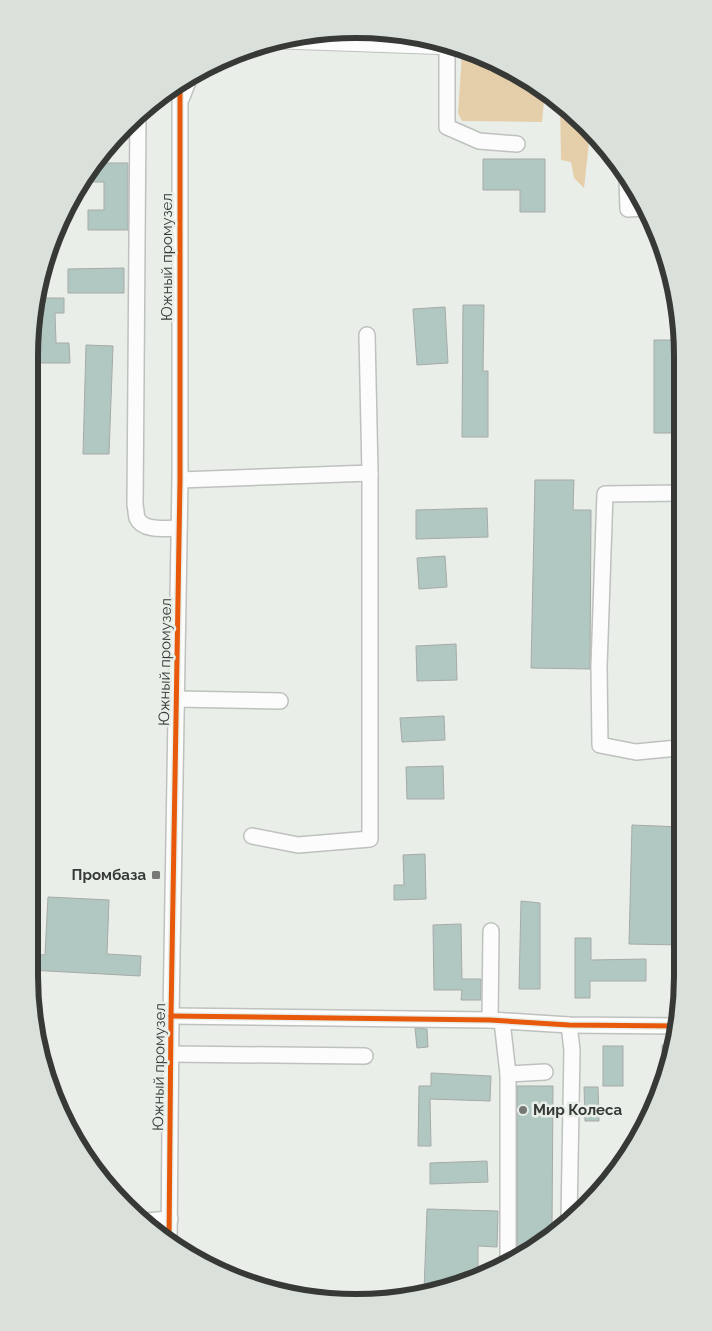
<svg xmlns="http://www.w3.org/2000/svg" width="712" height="1331" viewBox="0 0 712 1331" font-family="Raleway,sans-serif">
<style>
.green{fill:#e5cfab}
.building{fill:#b1c8c2;stroke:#a7aaa8}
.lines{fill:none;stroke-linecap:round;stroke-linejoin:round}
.minor-casing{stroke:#bec1be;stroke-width:18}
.major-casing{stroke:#bec1be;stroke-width:21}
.minor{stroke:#fcfcfc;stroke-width:15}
.major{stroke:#fcfcfc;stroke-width:19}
.cycleway-casing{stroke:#e8efe8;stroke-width:8}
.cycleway{stroke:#e8590c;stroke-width:5}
.poi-dot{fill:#757875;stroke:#e8efe8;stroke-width:2}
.labels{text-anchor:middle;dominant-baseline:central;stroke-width:5;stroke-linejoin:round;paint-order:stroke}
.street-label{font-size:15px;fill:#373936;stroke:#e8efe8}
.poi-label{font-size:15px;font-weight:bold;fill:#373936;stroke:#e8efe8;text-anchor:end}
.rim{fill:none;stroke:#373936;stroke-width:6}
</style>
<rect width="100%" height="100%" fill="#e9eee9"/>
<g class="green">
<polygon points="462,54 478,54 501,63 545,92 542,122 462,121 458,113"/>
<polygon points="560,102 572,110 579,118 579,126 589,143 584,188 574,178 571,162 561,160"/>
</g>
<g class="building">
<polygon points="483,159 545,159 545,212 520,212 520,190 483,190"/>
<polygon points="93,163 128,163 128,230 88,230 88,210 104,210 104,182 88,182 88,171"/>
<polygon points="124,268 124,293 68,293 68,269"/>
<polygon points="36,298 64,298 64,313 55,313 56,343 69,343 70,363 37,363"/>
<polygon points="463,305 484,305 483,371 488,371 488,437 462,437"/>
<polygon points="445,307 448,363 417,365 413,309"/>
<polygon points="654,340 680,340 681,433 654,433"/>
<polygon points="86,345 113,346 109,454 83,454"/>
<polygon points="535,480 574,480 573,510 591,510 590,669 531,668"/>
<polygon points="487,508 488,537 416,539 416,510"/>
<polygon points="445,556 447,587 419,589 417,558"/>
<polygon points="456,644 457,680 417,681 416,646"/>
<polygon points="444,716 445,740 402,742 400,718"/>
<polygon points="443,766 444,799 407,799 406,767"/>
<polygon points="632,825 682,827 682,945 629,944"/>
<polygon points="425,854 426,899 394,900 394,885 404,885 403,855"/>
<polygon points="48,897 109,900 107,954 141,956 140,976 29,970 29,954 45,955"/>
<polygon points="521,901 540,903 540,989 519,989"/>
<polygon points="461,924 462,979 481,979 481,1000 461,1000 462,990 434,990 433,925"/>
<polygon points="575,938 591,938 591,960 646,959 646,981 590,981 590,998 575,998"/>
<polygon points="415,1028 427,1029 428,1047 417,1048"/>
<polygon points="662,1045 675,1045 672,1060 663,1084"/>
<rect x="603" y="1046" width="20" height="40"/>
<polygon points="431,1073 491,1076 490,1101 430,1099 431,1146 418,1146 419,1086 431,1086"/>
<polygon points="517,1086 553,1086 552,1230 517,1253"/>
<polygon points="584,1087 598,1087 599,1121 585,1121"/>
<polygon points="487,1161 488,1182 430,1184 430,1163"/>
<polygon points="427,1209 498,1211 497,1247 478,1246 478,1278 424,1291"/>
</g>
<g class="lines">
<defs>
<g id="minor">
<polyline points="447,45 447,127 479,141 517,144"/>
<polyline points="182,97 191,74"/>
<path d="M138,113L135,505C136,509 136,514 137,518C143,532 167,528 179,528"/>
<polyline points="627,177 628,209 645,208"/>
<polyline points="180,480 370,473 367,335"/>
<polyline points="681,493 605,494 599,667 600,745 636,752 678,748 682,739"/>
<polyline points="177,699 280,701"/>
<polyline points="252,836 298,845 370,839 370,473"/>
<polyline points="171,1016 490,1020 569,1025 678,1026"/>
<polyline points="490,1020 491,931"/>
<polyline points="502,1021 508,1074"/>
<polyline points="171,1054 365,1056"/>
<polyline points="569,1219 572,1050 569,1025"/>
<polyline points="146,1221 170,1219"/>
<polyline points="169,1243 171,1016 180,480 180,82"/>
<polyline points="508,1260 508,1074 545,1072"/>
</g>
<polyline id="major" points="283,39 454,45"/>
</defs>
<use href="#minor" class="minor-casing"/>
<use href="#major" class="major-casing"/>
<use href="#minor" class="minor"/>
<use href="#major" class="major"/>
<defs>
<g id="cycleway">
<polyline points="171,1016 490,1020 569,1025 678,1026"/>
<polyline points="169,1243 171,1016 180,480 180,82"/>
</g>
</defs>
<use href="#cycleway" class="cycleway-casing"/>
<use href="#cycleway" class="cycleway"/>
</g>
<g class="poi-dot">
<rect x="151" y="870" width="10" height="10" rx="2.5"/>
<circle cx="523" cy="1110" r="5"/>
</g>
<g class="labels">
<g class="street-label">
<text transform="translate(167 257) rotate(-90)">Южный промузел</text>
<text transform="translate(165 662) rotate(-89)">Южный промузел</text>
<text transform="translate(159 1067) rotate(-89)">Южный промузел</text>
</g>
<g class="poi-label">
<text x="146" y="875">Промбаза</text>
<text x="533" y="1110" text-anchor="start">Мир Колеса</text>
</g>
</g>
<path d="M0 0H712V1331H0ZM356 38H356A318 318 0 0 1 674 356V976A318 318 0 0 1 356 1294H356A318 318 0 0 1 38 976V356A318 318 0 0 1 356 38Z" fill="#dae0da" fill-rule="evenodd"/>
<path class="rim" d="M356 38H356A318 318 0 0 1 674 356V976A318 318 0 0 1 356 1294H356A318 318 0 0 1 38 976V356A318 318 0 0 1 356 38Z"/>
</svg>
